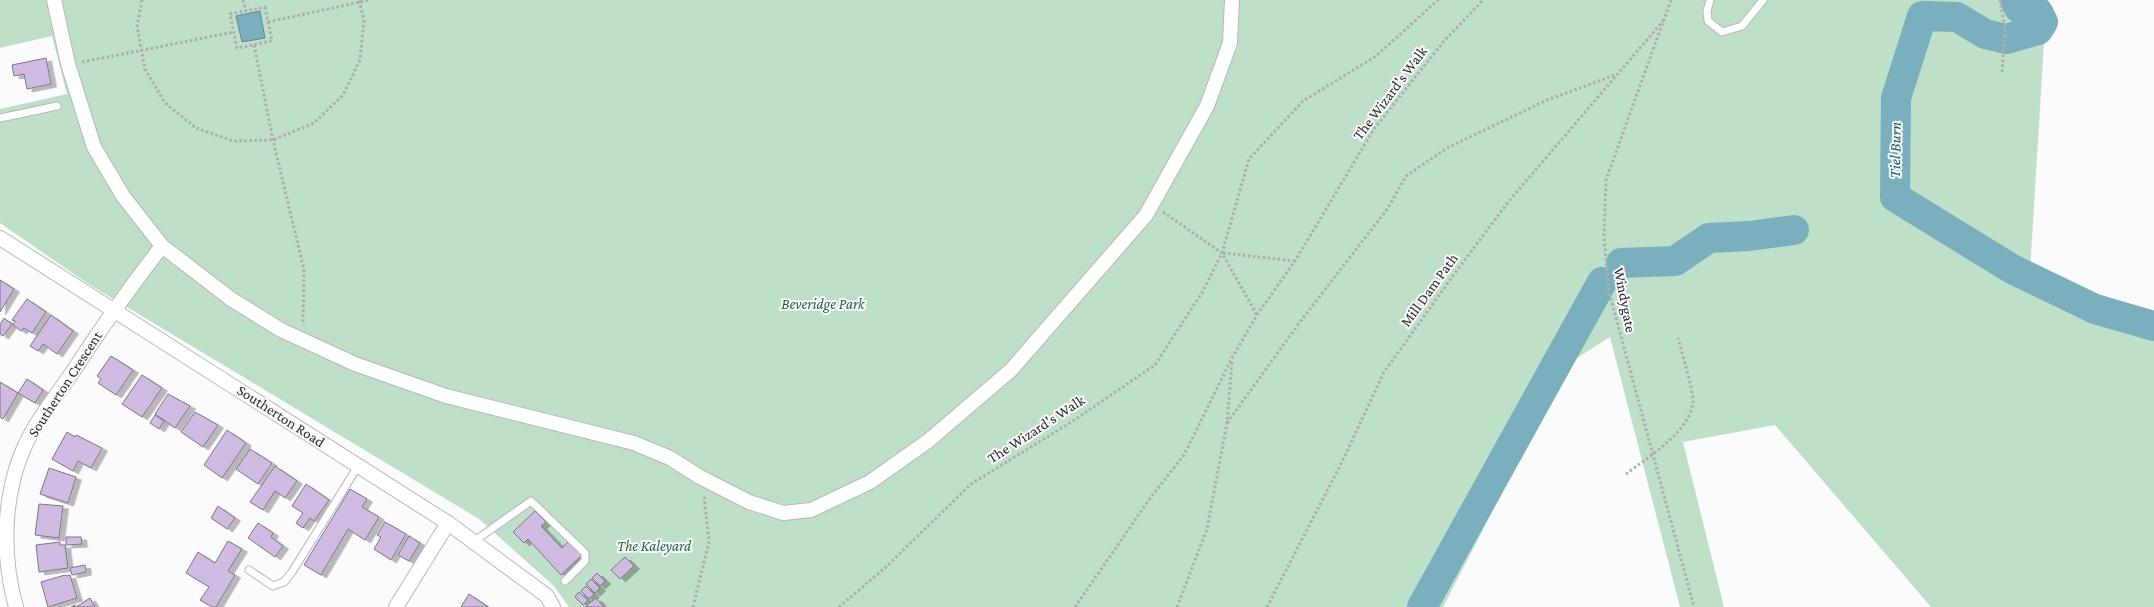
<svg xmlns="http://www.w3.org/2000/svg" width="2154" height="607" viewBox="0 0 2154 607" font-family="'Crimson Pro',serif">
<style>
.green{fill:#bedfc8}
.water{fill:#7aafbd;stroke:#628792}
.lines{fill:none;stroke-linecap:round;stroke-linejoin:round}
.river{stroke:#7aafbd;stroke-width:30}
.building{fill:#cfbbe2;stroke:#7b7780;filter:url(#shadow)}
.lane-casing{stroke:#b9b7c2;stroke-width:9}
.street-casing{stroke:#b9b7c2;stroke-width:16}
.path{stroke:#aeaeb0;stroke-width:3;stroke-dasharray:2.5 2.5;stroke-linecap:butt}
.lane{stroke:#fff;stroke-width:7}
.street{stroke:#fff;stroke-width:14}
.labels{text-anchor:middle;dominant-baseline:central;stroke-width:4;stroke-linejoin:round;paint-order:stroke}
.street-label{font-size:15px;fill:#2a2a2e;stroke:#fbfbfd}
.park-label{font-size:15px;font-style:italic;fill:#22633e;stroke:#fbfbfd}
.water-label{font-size:16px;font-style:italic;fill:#125c6b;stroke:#fbfbfd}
</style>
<defs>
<filter id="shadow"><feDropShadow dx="5.5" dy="3" stdDeviation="0" flood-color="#0004"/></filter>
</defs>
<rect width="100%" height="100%" fill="#fbfbfd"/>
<polygon class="green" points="0,0 2034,0 2045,26 2030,271 2154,313 2154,607 1931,607 1775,425 1683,442 1724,607 1680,607 1610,337 1569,363 1443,607 569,607 554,586 479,519 87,283 0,223 0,109 67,94 52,36 0,48"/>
<polygon class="water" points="260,11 265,38 242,42 236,16"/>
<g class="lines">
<g class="river">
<polyline points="2015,0 2019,8 2038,12 2043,22 2038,30 2006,39 1985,34 1957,17 1922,16 1896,98 1895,197 2012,269 2095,309 2154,326"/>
<polyline points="1621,263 1675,261 1709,238 1749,236 1794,230"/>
<polyline points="1422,607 1602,282"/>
</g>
</g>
<g class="building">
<polygon points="46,58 51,84 27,89 24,74 14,76 12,65"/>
<polygon points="0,280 14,289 0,312"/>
<polygon points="27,299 46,312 32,333 24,328 21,331 13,325 15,321 12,320"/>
<polygon points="51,315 73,331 57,354 43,344 38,351 30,346"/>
<polygon points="4,318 12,324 3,336 0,334 0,325"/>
<polygon points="111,356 133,370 116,395 98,383 101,379 97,376"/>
<polygon points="142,375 162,388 142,417 122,404"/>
<polygon points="27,379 43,390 35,403 18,393"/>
<polygon points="0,382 18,393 3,419 0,417"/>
<polygon points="168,394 190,406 175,428 155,414"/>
<polygon points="195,412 218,425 203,447 181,432"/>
<polygon points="155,415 164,421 159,429 150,423"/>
<polygon points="227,430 246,443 222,478 204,465"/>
<polygon points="67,432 75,437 76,435 102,448 91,468 78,461 73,471 52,459"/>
<polygon points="250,449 272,463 258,484 236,469"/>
<polygon points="275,466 297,481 285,498 275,491 263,510 250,502"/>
<polygon points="49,468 76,477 68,503 40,494"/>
<polygon points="306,484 329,500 314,521 310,518 303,528 296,523 303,513 292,506"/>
<polygon points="350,489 367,499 362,507 379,517 365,540 348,529 321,575 304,565"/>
<polygon points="39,504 63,506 59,538 35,535"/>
<polygon points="218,506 235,518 227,529 211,518"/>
<polygon points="535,511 546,522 541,526 562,548 569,541 582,555 561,575 528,539 524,543 513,532"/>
<polygon points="385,522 406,534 391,560 374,549 381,537 377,535"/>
<polygon points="258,523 273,533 271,537 283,546 275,557 248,538"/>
<polygon points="409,536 420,543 409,561 398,555"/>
<polygon points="66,537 81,537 82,544 66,545"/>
<polygon points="228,541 242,549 228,571 235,575 216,607 212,607 200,600 209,587 186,573 198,552 215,563"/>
<polygon points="60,542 60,545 65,545 68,568 39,572 36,545"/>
<polygon points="625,557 634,566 620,579 611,570"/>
<polygon points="85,565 86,572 72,575 70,568"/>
<polygon points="597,573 605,581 600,586 592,578"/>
<polygon points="65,575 66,576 70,575 77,598 48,607 41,582"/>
<polygon points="591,579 600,588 595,593 586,584"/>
<polygon points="586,586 594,594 589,599 581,591"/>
<polygon points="579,592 588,600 583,605 575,597"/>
<polygon points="469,594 488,607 461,607"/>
<polygon points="90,598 95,607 71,607 75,605 76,607"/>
<polygon points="596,598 604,607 585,607"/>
</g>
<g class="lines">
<defs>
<g id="lane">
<polyline points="1710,0 1707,11 1708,21 1722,32 1742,26 1763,0"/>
<polyline points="0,118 57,106"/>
<polyline points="473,542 531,501 585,553 585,561 565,581"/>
<polyline points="249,570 273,586 284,582 292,572 358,466"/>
</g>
<g id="street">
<polyline points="54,0 68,64 94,147 123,196 162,246 231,299 281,330 355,364 446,396 634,443 670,458 700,477 749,502 783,513 811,510 870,482 928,441 1011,370 1146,215 1207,106 1230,43 1232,0"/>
<polyline points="0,238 448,523 547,596 553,607"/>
<path d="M16,607C0,550 3,482 33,430C46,408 62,388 76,367C103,325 132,285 162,246"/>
<polyline points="396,607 448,523"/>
</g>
</defs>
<use href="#lane" class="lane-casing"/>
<use href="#street" class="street-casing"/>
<g class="path">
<polyline points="142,0 137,26 145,69 165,103 196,128 233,141 273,140 314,123 343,95 360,60 364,20 359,0"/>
<polyline points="243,0 246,11"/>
<polyline points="1671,0 1606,180 1604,237 1609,292 1694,607"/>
<polyline points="2000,0 2005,29 2002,73"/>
<polygon points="265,7 272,41 237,48 230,14"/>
<polyline points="268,22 369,0"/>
<polyline points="254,45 273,140 304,270 303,325"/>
<polyline points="82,62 234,32"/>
<polyline points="1163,212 1222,253 1257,315"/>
<polyline points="1223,253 1295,261"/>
<polyline points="1227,423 1300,322 1388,208 1406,176 1447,148 1547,100 1615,75"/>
<path d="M1626,474C1648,457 1690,432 1693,402C1694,392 1681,350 1678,338"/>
<polyline points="693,607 709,542 704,495"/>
<polyline points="839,607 886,567 971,484 1073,421 1155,365 1203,291 1222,253 1249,159 1303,101 1376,56 1438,0"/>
<polyline points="1075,607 1151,497 1184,455 1232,358 1257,315 1295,261 1374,129 1444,41 1483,0"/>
<polyline points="1177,607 1207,529 1227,423 1232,361"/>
<polyline points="1267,607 1342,462 1384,372 1458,269 1509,201 1663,21"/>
</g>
<use href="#lane" class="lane"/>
<use href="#street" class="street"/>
</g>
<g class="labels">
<g class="street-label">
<text transform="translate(1390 93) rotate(-53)">The Wizard's Walk</text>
<text transform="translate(1429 290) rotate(-54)">Mill Dam Path</text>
<text transform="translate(1625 300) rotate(79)">Windygate</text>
<text transform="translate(65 384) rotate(-57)">Southerton Crescent</text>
<text transform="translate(281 416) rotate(33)">Southerton Road</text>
<text transform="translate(1036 429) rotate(-33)">The Wizard's Walk</text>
</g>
<g class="park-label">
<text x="823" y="304">Beveridge Park</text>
<text x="654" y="546">The Kaleyard</text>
</g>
<g class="water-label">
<text transform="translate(1895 150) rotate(-89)">Tiel Burn</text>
</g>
</g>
</svg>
